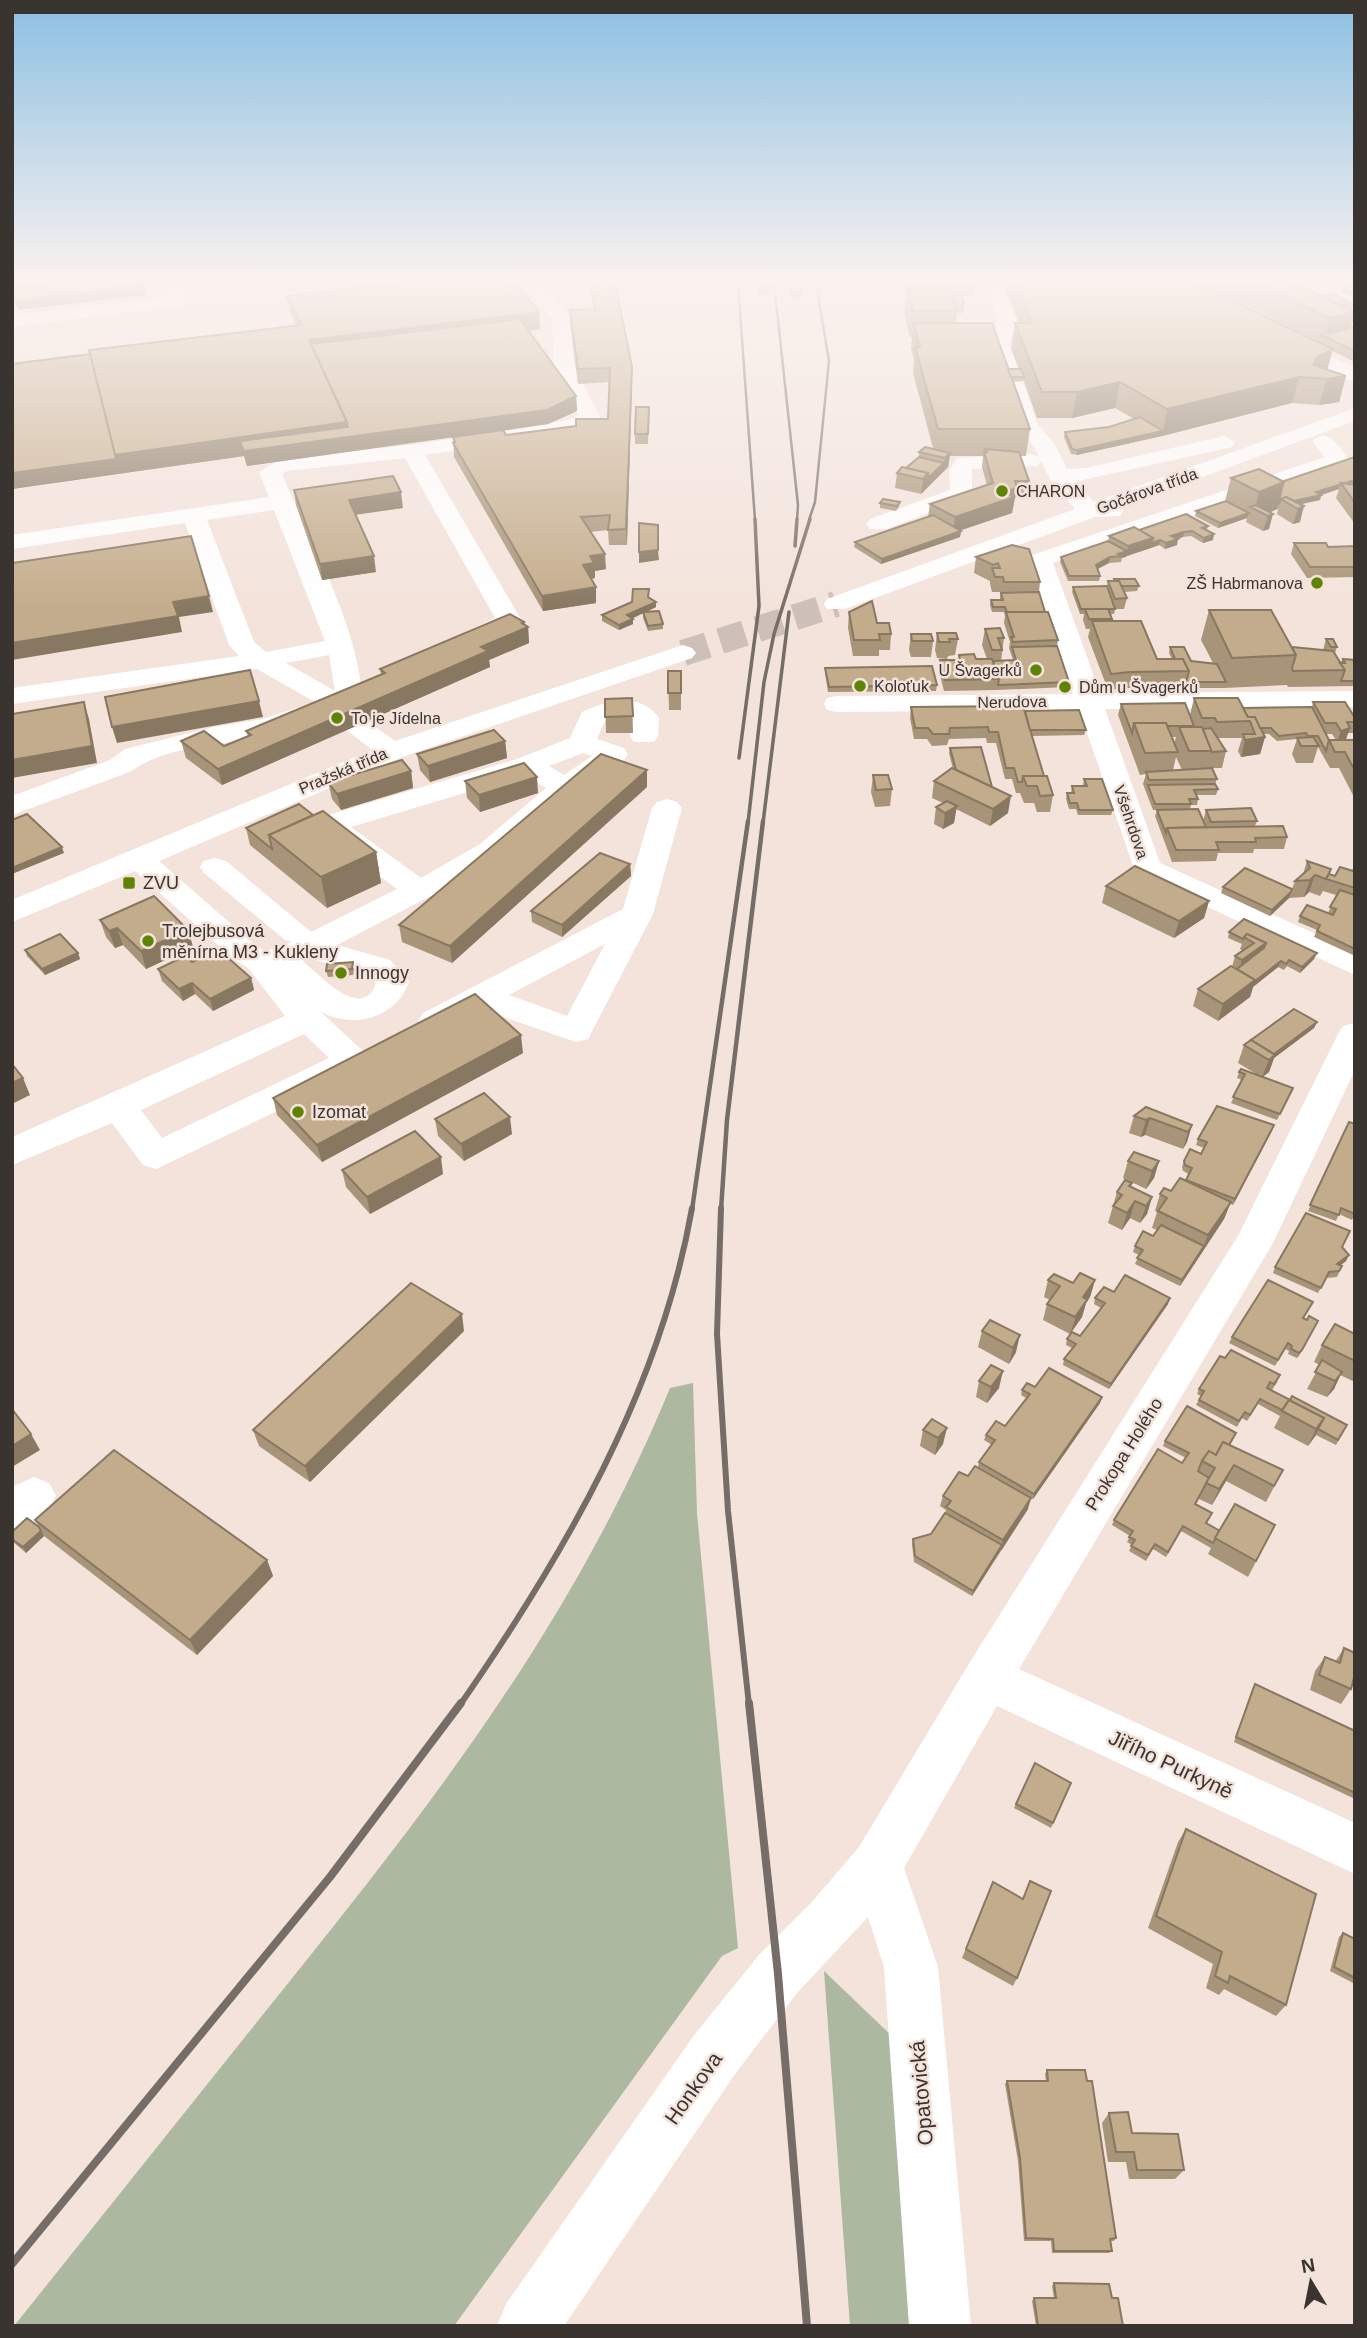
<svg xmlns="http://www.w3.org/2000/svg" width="1367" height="2338" font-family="Arial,sans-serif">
  <rect width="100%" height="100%" fill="#f3e3db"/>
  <!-- green -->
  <g fill="#adb8a1">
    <path d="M 693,1383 L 697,1513 L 738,1948 L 722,1956 L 454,2326 L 14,2326 C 103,2215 192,2103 281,1992 C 437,1798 574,1621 670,1388 Z"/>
    <path d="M 824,1971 L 894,2038 L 916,2326 L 850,2326 Z"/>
  </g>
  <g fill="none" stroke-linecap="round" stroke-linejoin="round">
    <!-- minor-tunnel -->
    <path stroke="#cec0b9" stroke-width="26" stroke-dasharray="26 13" stroke-linecap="butt" d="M 683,653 L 836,604"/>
    <!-- minor -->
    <g fill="#fff" fill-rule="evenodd">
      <path d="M 12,283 L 32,283 L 29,287 L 12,289 Z"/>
      <path d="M 162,283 L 180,283 L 186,301 L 183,305 L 12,327 L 12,315 L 166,297 Z"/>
      <path d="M 516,283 L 538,283 L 546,288 L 570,317 L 574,366 L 600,417 C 587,436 455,450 425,455 L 522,621 L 518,626 L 477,645 L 459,645 L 455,640 L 459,635 L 495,618 L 405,458 L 287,471 L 282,474 C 310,542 356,621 362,694 L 350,706 L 353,710 L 349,716 C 340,718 335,715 328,715 C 311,716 292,728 276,733 C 229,747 171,742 130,772 L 12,815 L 12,796 L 110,760 L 125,749 L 214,727 L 262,719 L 315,702 L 257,669 L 12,704 L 12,688 L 239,656 L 229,645 L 185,523 L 12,549 L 12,535 L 269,497 L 259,472 L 282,458 L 412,445 L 568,420 L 578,415 L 554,366 L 552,318 L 534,296 ZM 274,510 L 325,641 L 266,652 L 254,642 L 207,520 ZM 329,655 L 335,691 L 286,663 Z"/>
      <path d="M 985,283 L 1003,283 L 1016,319 L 1010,345 L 1037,423 L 1055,445 L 1067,469 L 1086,468 L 1224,436 L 1235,442 L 1232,447 L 1074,482 L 1094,502 L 1355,408 L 1355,421 L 1121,507 L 1123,511 L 1120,516 L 1095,517 L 845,609 L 827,609 L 824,604 L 827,599 L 1075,509 L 1051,481 L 1034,447 L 1017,424 L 990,345 L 998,319 Z"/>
      <path d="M 1307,283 L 1329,283 L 1355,296 L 1355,309 Z"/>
      <path d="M 1284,335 L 1355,368 L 1355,382 L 1277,345 L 1274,341 L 1277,337 Z"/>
      <path d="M 1323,435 C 1335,438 1342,450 1349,460 L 1346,465 L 1053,563 L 1100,693 L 1355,691 L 1355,707 L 1105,709 L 1160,863 L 1355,952 L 1355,975 L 1136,874 L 1079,710 L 837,712 L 827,710 L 824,704 L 827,698 L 837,696 L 1073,694 L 1028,560 L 1032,555 L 1325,457 L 1312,441 Z"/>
      <path d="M 1030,454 L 1038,456 L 1041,461 L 1038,466 L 972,469 L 972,493 L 969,498 L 886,529 L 870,529 L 866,524 L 870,519 L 950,490 L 949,471 L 957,458 Z"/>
      <path d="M 683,645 L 692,648 L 696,653 L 692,658 L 402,757 L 159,861 L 253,943 L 265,951 L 292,942 L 285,940 L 204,873 L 200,867 L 204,861 L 215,858 L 226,861 L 311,932 L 397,889 L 318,830 L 313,824 L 318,818 L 517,759 L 570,738 L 582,712 C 607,700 641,692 659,718 L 658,736 L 654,742 L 634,742 L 630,736 L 630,719 L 620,717 L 604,723 L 597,739 L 624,748 L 628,754 L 624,760 L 576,792 L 521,842 L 486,867 L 337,945 L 390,960 L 409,981 C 398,1018 352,1030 320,1011 L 365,1053 L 370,1061 L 365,1069 L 156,1169 L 143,1165 L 112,1123 L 12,1165 L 12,1137 L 285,1016 L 249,969 L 231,957 L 135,871 L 12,922 L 12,900 L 372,750 L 343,727 L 347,721 L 367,721 L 395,741 ZM 583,753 L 592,756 L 564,775 L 549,766 ZM 524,775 L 546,788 L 480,844 L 421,878 L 351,827 ZM 311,958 C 332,967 361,968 376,983 C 363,1023 318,974 303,961 ZM 304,1034 L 329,1058 L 162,1138 L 141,1110 Z"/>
      <path d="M 667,799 L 677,802 L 682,808 L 653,914 L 588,1039 L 576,1042 L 483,1010 C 463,1020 445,1035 423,1029 L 418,1021 L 423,1013 L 623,909 L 652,808 L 657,802 ZM 605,944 L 567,1016 L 509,995 Z"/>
      <path d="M 1355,1023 L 1355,1070 L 1273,1243 L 1019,1669 L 1355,1823 L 1355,1874 L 997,1706 L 904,1868 L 938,1967 L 971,2326 L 909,2326 L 884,1967 L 868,1917 L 797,1993 L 735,2074 L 564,2326 L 497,2326 L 506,2304 L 695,2034 L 759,1955 L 811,1903 L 859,1847 L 970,1662 L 1238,1236 L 1338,1034 L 1343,1026 Z"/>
      <path d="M 34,1477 L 49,1483 L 56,1496 C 47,1515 32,1525 12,1532 L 12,1487 Z"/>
    </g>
    <!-- rail-far4 -->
    <g stroke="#766d68" stroke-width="2.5">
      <path d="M 738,283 L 755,520"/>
      <path d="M 774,283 L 798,505 L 797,520"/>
      <path d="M 809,520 L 815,502 L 829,361 L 816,283"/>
    </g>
    <!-- rail-far3 -->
    <g stroke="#766d68" stroke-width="3.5">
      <path d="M 795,546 L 797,519"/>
      <path d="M 739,758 L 759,606 L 755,519"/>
      <path d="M 748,823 L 764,682 L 774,634 L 810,519"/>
      <path d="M 763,823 L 789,612"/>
    </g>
    <!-- rail-far2 -->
    <g stroke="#766d68" stroke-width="4.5">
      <path d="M 692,1210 L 748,821"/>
      <path d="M 721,1210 L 727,1120 L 763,821"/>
    </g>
    <!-- rail-far1 -->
    <g stroke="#766d68" stroke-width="6">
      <path d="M 721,1208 L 717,1334 L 728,1511 L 749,1705"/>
      <path d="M 460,1705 C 564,1555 660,1391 692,1208"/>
    </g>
    <!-- rail -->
    <g stroke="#766d68" stroke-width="8">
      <path d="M 749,1703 L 778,1974 L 807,2326"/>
      <path d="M 12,2264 L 330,1877 L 461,1703"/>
    </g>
  </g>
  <!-- wall -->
  <g fill="#a89478" fill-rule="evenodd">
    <path d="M 589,283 L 619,283 L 620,290 L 617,291 L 632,382 L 627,545 L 609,545 L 608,530 L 591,532 L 606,569 L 595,571 L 595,578 L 591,579 L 596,603 L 543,611 L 454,457 L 453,437 L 247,466 L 244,456 L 12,489 L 12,364 L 90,354 L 296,326 L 290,313 L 287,296 L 540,329 L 528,331 L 576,396 L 577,411 L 548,424 L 503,431 L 506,435 L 576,426 L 608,419 L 609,382 L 578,384 L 570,323 L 570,310 L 594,309 Z"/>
    <path d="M 758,283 L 769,283 L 770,295 L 759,295 Z"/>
    <path d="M 789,283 L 801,283 L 802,297 L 791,297 Z"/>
    <path d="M 905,283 L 972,283 L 973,287 L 972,296 L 962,296 L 964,304 L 963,313 L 957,313 L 956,323 L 1008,369 L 1019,369 L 1011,349 L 1015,323 L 1019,323 L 1003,283 L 1294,283 L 1322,296 L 1353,304 L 1352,309 L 1349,309 L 1351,328 L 1355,327 L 1355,362 L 1332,351 L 1327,369 L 1346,376 L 1339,402 L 1319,405 L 1292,403 L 1162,436 L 1077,455 L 1071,454 L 1064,437 L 1065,432 L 1109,427 L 1134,419 L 1115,408 L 1072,418 L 1037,418 L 1024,381 L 1013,382 L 1030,429 L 1026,456 L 1020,456 L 1029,481 L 1026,496 L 1015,496 L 1012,513 L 960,530 L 961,531 L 960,537 L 881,564 L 854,547 L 855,542 L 928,517 L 930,504 L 987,485 L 982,467 L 983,456 L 950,456 L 948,467 L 921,494 L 895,488 L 897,473 L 906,468 L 919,457 L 919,452 L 933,448 L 913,373 L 914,360 L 911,348 L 912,337 L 910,337 L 904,313 L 907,288 ZM 1202,284 L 1319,341 L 1319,342 L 1198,285 Z"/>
    <path d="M 1355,286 L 1355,299 L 1342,292 L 1343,288 Z"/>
    <path d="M 649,407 L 648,444 L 635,444 L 635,434 Z"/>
    <path d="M 1231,478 L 1355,485 L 1355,524 L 1336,498 L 1339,489 L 1321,495 L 1320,500 L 1300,504 L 1300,522 L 1293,524 L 1277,514 L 1278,509 L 1270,512 L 1269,529 L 1263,531 L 1246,522 L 1247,518 L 1218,528 L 1195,516 L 1196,511 L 1225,501 Z"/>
    <path d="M 294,490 L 403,508 L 355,515 L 376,572 L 322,580 L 296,505 Z"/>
    <path d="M 900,502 L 899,507 L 896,511 L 880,508 L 880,503 Z"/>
    <path d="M 1208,526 L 1207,530 L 1213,540 L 1203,543 L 1191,536 L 1183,537 L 1177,539 L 1177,545 L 1165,549 L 1159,545 L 1122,558 L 1121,562 L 1109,563 L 1098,569 L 1100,576 L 1099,581 L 1068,581 L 1060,562 L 1061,557 L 1108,541 L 1109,536 L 1139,530 Z"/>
    <path d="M 1294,543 L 1328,547 L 1355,546 L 1355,577 L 1307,578 L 1291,554 Z"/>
    <path d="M 1012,545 L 1040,582 L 1039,592 L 1045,612 L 1058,640 L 1057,646 L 1069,682 L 1068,687 L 997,690 L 944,691 L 939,671 L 940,660 L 958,660 L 959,655 L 976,659 L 987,659 L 982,645 L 985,629 L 1004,638 L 1001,661 L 1013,660 L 1009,648 L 1010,642 L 1004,623 L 1005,616 L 1004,612 L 992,612 L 990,605 L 991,600 L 1000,600 L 1000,592 L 992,592 L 990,584 L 990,581 L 974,573 L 976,557 Z"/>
    <path d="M 1114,579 L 1139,586 L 1137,591 L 1124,592 L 1127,598 L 1124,609 L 1115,609 L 1114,614 L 1111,614 L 1112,619 L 1112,621 L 1157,659 L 1172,659 L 1169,653 L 1170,647 L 1191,661 L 1213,663 L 1201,640 L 1209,610 L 1292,647 L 1323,650 L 1326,639 L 1337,647 L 1335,653 L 1340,663 L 1343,659 L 1355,660 L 1355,686 L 1288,687 L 1287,685 L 1224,688 L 1126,688 L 1108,690 L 1088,637 L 1090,629 L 1086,629 L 1083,620 L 1084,614 L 1080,614 L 1072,592 L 1073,587 L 1107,586 L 1108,581 L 1114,581 Z"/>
    <path d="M 649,598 L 656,607 L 646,612 L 663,624 L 663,629 L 648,631 L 643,618 L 643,613 L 632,618 L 633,624 L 619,630 L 602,621 L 602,615 Z"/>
    <path d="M 849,612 L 877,623 L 891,634 L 890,650 L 879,650 L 879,656 L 853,656 L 848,628 Z"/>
    <path d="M 524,622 L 525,625 L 528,627 L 529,643 L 489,660 L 490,667 L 222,785 L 186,758 L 181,741 L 224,746 L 248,736 L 246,731 L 381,674 L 380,669 Z"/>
    <path d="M 937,633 L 958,639 L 955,655 L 948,656 L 947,659 L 937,658 L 935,650 Z"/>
    <path d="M 911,634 L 933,641 L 931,657 L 911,657 L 909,650 Z"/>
    <path d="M 825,668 L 937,685 L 936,691 L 828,692 L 825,673 Z"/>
    <path d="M 668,671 L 681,671 L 681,710 L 669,710 Z"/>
    <path d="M 632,698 L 633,733 L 606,733 L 605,699 Z"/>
    <path d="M 1194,698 L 1243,708 L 1312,707 L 1313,702 L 1355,718 L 1355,727 L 1353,733 L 1348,733 L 1346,739 L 1343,740 L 1355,740 L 1355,799 L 1339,768 L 1330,768 L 1318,747 L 1313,763 L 1296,763 L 1292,754 L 1297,739 L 1277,741 L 1269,734 L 1263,734 L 1265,737 L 1260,754 L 1241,757 L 1238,751 L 1242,738 L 1218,738 L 1226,751 L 1222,768 L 1212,768 L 1217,779 L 1215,784 L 1218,789 L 1216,795 L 1197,795 L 1198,799 L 1197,805 L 1191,805 L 1190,809 L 1153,810 L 1143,784 L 1146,774 L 1140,775 L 1118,715 L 1121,704 L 1190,715 ZM 1326,734 L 1332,734 L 1336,740 L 1329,740 ZM 1171,737 L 1176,737 L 1174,744 ZM 1176,757 L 1182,770 L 1173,770 Z"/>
    <path d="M 911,707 L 1025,711 L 1086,730 L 1084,735 L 1032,736 L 1044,776 L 1053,795 L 1050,812 L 1037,812 L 1034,803 L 1024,803 L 1020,793 L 1016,793 L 1012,779 L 1005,779 L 996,743 L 987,743 L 986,738 L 949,739 L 947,745 L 932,746 L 927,739 L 914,739 L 910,718 Z"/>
    <path d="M 505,741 L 507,758 L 430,782 L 420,770 L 417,754 Z"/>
    <path d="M 950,748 L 991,787 L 1008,813 L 990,826 L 956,809 L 954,823 L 943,829 L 934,824 L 936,807 L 943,803 L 932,798 L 934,781 L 953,769 L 949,753 Z"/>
    <path d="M 411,771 L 413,788 L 341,810 L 332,799 L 328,782 Z"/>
    <path d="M 873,775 L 892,789 L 890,806 L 875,807 L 871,792 Z"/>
    <path d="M 1084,779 L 1113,810 L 1111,815 L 1078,815 L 1076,809 L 1069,809 L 1066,799 L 1067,793 L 1071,793 L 1072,786 L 1083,786 Z"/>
    <path d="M 465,781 L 538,793 L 480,812 L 467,798 Z"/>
    <path d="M 647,787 L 452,963 L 402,942 L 399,925 Z"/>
    <path d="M 1157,810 L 1203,821 L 1206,810 L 1257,821 L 1255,826 L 1287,837 L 1284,849 L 1254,849 L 1253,853 L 1218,853 L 1216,861 L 1172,862 L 1155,816 Z"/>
    <path d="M 313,815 L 376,852 L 381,883 L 327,908 L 250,845 L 246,828 Z"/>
    <path d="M 1307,861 L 1331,869 L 1329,874 L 1335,876 L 1353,871 L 1355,868 L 1355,954 L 1353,955 L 1314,937 L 1317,930 L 1298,922 L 1300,916 L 1328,913 L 1336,895 L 1323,891 L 1320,896 L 1309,892 L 1304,897 L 1289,898 L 1270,916 L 1221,893 L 1223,887 L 1292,889 L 1295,881 L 1303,874 Z"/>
    <path d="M 630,864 L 631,876 L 562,937 L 532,922 L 531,911 Z"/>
    <path d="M 1106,886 L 1209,901 L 1204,918 L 1174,938 L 1102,903 Z"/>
    <path d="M 100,920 L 188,930 L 193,947 L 146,969 L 123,945 L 115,948 L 106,937 Z"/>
    <path d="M 1229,932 L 1314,959 L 1300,973 L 1287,966 L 1284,970 L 1278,967 L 1253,987 L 1250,997 L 1218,1021 L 1193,1006 L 1198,989 L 1232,967 L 1235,956 L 1243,951 L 1240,949 L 1242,944 L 1228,938 Z"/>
    <path d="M 25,950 L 78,953 L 80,959 L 45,975 L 27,956 Z"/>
    <path d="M 192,962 L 251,978 L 254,990 L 213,1011 L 195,994 L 183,1001 L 162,981 L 158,969 Z"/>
    <path d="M 354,968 L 353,975 L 328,977 L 326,971 Z"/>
    <path d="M 1317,1022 L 1314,1028 L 1274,1058 L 1269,1072 L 1263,1077 L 1293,1088 L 1277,1120 L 1231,1103 L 1242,1080 L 1237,1078 L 1239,1072 L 1258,1075 L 1238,1063 L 1244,1045 Z"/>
    <path d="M 523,1053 L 322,1162 L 277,1115 L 273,1098 Z"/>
    <path d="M 1134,1116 L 1192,1125 L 1187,1142 L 1183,1149 L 1145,1135 L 1141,1137 L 1129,1133 Z"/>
    <path d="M 435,1119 L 512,1134 L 464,1161 L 438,1136 Z"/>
    <path d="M 1349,1122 L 1355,1214 L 1352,1220 L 1339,1214 L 1336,1221 L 1308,1211 Z"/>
    <path d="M 1274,1125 L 1233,1205 L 1230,1204 L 1224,1219 L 1180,1286 L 1135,1264 L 1139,1255 L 1133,1252 L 1135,1246 L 1153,1236 L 1157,1230 L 1152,1228 L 1157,1212 L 1155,1211 L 1160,1194 L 1171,1191 L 1186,1181 L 1189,1174 L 1183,1171 L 1182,1167 L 1184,1161 L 1201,1154 L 1204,1148 L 1196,1145 L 1198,1139 Z"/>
    <path d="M 1128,1161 L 1159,1161 L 1154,1178 L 1146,1189 L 1123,1178 Z"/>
    <path d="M 342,1170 L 443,1174 L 370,1214 L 346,1187 Z"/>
    <path d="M 1132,1183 L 1131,1187 L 1152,1197 L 1147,1214 L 1140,1223 L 1130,1218 L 1122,1230 L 1108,1223 L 1117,1192 Z"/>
    <path d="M 1342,1247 L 1349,1255 L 1346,1261 L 1340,1265 L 1342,1266 L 1337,1277 L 1326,1278 L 1318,1293 L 1273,1273 L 1275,1267 Z"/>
    <path d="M 1048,1280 L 1073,1283 L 1095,1280 L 1090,1297 L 1086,1303 L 1082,1317 L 1070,1334 L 1043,1320 L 1047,1304 L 1050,1300 L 1044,1297 Z"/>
    <path d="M 1114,1292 L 1168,1304 L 1109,1389 L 1063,1365 L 1064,1359 L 1072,1348 L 1066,1345 L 1067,1339 L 1080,1336 L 1101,1308 L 1094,1304 L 1095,1298 Z"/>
    <path d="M 1313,1302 L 1304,1318 L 1315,1326 L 1299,1356 L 1297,1358 L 1288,1354 L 1289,1351 L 1285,1349 L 1275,1366 L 1229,1343 L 1232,1337 Z"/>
    <path d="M 990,1320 L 1016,1352 L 1009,1364 L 978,1347 L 982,1331 Z"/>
    <path d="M 464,1331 L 310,1482 L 259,1446 L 253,1430 Z"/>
    <path d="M 1355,1334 L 1355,1382 L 1340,1375 L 1334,1389 L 1327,1397 L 1307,1389 L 1320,1365 L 1314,1362 L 1322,1345 Z"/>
    <path d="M 979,1381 L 999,1388 L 987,1403 L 976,1397 Z"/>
    <path d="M 1278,1381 L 1272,1390 L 1268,1388 L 1290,1400 L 1347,1425 L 1336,1445 L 1316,1435 L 1308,1446 L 1274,1428 L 1280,1416 L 1258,1404 L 1247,1421 L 1242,1418 L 1237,1427 L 1196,1405 L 1201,1396 L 1197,1394 L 1199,1389 Z"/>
    <path d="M 1035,1387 L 1102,1397 L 1100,1403 L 1033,1499 L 978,1467 L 979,1462 L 992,1445 L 984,1440 L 986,1435 L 1005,1426 L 1026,1398 L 1021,1395 L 1022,1390 Z"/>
    <path d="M 932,1419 L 943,1444 L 935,1455 L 920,1446 L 923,1430 Z"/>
    <path d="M 1234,1438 L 1230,1445 L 1283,1470 L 1266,1502 L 1226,1481 L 1212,1505 L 1199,1499 L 1196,1504 L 1206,1523 L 1220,1531 L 1275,1525 L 1248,1577 L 1208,1554 L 1211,1548 L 1181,1531 L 1166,1557 L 1153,1549 L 1146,1561 L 1129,1551 L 1132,1545 L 1127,1542 L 1130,1536 L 1112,1525 L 1114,1520 L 1182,1463 L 1186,1458 L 1163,1446 L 1165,1441 Z"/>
    <path d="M 943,1496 L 1028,1509 L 972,1596 L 914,1562 L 912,1544 L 913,1539 L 931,1534 L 945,1513 L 946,1510 L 940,1506 Z"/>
    <path d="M 35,1520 L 267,1560 L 273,1576 L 197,1655 L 44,1536 L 26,1553 L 12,1541 L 12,1532 L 39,1527 Z"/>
    <path d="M 1344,1648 L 1351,1689 L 1341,1704 L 1310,1690 L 1315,1671 L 1325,1657 L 1335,1662 Z"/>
    <path d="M 1255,1684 L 1355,1731 L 1355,1799 L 1234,1742 L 1252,1689 Z"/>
    <path d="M 1035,1763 L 1071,1783 L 1051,1828 L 1014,1808 Z"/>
    <path d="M 1186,1829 L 1286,2005 L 1276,2016 L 1224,1989 L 1219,1995 L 1206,1988 L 1213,1964 L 1148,1928 L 1178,1842 Z"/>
    <path d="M 993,1882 L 1017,1978 L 1013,1986 L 962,1958 Z"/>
    <path d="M 1343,1933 L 1355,1939 L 1355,1984 L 1330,1971 L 1339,1937 Z"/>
    <path d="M 1047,2070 L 1116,2238 L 1114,2241 L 1111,2241 L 1112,2251 L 1109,2253 L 1052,2253 L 1051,2241 L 1024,2241 L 1018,2161 L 1005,2084 L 1007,2081 L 1046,2081 L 1045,2074 Z"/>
    <path d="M 1109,2113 L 1132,2133 L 1184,2170 L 1175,2179 L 1129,2179 L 1126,2162 L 1108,2162 L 1102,2123 Z"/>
    <path d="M 1054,2283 L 1112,2298 L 1123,2326 L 1036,2326 L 1032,2301 L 1034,2298 L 1054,2298 L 1052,2286 Z"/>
  </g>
  <!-- shaded-wall -->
  <g fill="#887861">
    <path d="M 144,286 L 146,295 L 18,310 L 15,301 Z"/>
    <path d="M 539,312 L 540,329 L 316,358 L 309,340 Z"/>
    <path d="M 1355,312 L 1348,337 L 1325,337 L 1330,318 Z"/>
    <path d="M 1333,349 L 1326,375 L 1313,365 L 1317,357 Z"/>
    <path d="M 90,354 L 347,422 L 576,396 L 577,411 L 548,424 L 247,466 L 240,441 L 244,456 L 12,489 L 12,473 Z"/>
    <path d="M 632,367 L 632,382 L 627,545 L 626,529 Z"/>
    <path d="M 1346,376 L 1339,402 L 1319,405 L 1327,379 Z"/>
    <path d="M 1299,377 L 1292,403 L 1162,436 L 1077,455 L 1077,450 L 1163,431 L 1167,409 Z"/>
    <path d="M 1120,382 L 1115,408 L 1072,418 L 1077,392 Z"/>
    <path d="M 950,453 L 948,467 L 921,494 L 923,479 L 928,473 L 944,463 L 945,458 Z"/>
    <path d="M 1355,477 L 1355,485 L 1341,484 Z"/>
    <path d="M 1284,482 L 1277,509 L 1265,515 L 1255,509 L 1259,492 Z"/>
    <path d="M 1341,484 L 1339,489 L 1321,495 L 1320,500 L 1293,506 L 1287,502 Z"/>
    <path d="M 1017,488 L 1012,513 L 953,533 L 955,517 L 1005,492 Z"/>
    <path d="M 401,492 L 403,508 L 351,515 L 349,500 Z"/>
    <path d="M 1304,506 L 1300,522 L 1293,524 L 1298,509 Z"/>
    <path d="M 1249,513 L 1247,518 L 1218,528 L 1220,523 Z"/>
    <path d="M 1273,514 L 1269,529 L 1263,531 L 1268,516 Z"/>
    <path d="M 961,531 L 960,537 L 881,564 L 882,559 Z"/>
    <path d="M 1184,532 L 1183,537 L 1170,541 L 1171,536 Z"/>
    <path d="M 1214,534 L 1213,540 L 1203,543 L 1204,538 Z"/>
    <path d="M 1153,538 L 1151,548 L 1126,556 L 1128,546 Z"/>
    <path d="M 1178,539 L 1177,545 L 1165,549 L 1166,543 Z"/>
    <path d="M 1160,540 L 1159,545 L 1151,548 L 1152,543 Z"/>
    <path d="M 658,550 L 659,560 L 639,563 L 639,552 Z"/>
    <path d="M 1127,551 L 1126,557 L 1122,558 L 1122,556 L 1118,554 Z"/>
    <path d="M 605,554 L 606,569 L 595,571 L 595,578 L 583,580 L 583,565 L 590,556 Z"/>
    <path d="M 374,556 L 376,572 L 322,580 L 320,564 Z"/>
    <path d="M 1110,557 L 1109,563 L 1095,570 L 1096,565 Z"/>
    <path d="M 596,587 L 596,603 L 543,611 L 542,596 Z"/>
    <path d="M 209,596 L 213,612 L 179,617 L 182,632 L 12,660 L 12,643 L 173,602 Z"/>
    <path d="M 656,602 L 656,607 L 627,621 L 627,615 Z"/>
    <path d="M 633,619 L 633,624 L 619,630 L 619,625 Z"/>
    <path d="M 524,622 L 525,628 L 528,627 L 529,643 L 489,660 L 490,667 L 222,785 L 218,769 L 481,647 Z"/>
    <path d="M 259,701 L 263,717 L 117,743 L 112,727 Z"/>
    <path d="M 84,702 L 89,719 L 97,763 L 12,778 L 12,760 Z"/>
    <path d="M 1350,728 L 1346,739 L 1337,743 L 1341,731 Z"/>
    <path d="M 1265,737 L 1260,754 L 1241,757 L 1245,740 Z"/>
    <path d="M 505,741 L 507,758 L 430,782 L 428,766 Z"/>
    <path d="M 647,770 L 647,787 L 452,963 L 450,946 Z"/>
    <path d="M 411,771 L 413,788 L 341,810 L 337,794 Z"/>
    <path d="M 537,777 L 538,793 L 480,812 L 479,795 Z"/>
    <path d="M 1011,796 L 1008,813 L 990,826 L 993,809 Z"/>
    <path d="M 957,806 L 954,823 L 943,829 L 945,813 Z"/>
    <path d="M 62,847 L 64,853 L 12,874 L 12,868 Z"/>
    <path d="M 376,852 L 381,883 L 327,908 L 321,877 Z"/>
    <path d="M 630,864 L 631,876 L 562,937 L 562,925 Z"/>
    <path d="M 1315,875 L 1309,892 L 1304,897 L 1310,880 Z"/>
    <path d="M 1291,892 L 1289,898 L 1270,916 L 1272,910 Z"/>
    <path d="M 1209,901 L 1204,918 L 1174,938 L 1179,921 Z"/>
    <path d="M 117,928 L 123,945 L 115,948 L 109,931 Z"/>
    <path d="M 188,930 L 193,947 L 146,969 L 141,951 Z"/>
    <path d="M 1266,943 L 1262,954 L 1239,972 L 1242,960 Z"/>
    <path d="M 78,953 L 80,959 L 45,975 L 42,969 Z"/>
    <path d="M 1317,953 L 1314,959 L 1300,973 L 1302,967 Z"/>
    <path d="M 1281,961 L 1278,967 L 1253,987 L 1250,997 L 1218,1021 L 1223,1004 Z"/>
    <path d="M 251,978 L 254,990 L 213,1011 L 210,999 Z"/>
    <path d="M 192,983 L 195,994 L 183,1001 L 179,989 Z"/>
    <path d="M 1317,1022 L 1314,1028 L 1274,1058 L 1269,1072 L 1262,1077 L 1269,1060 L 1267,1059 Z"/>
    <path d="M 521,1035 L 523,1053 L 322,1162 L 317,1145 Z"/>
    <path d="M 23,1078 L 30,1095 L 12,1104 L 12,1083 Z"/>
    <path d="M 510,1117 L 512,1134 L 464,1161 L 461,1144 Z"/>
    <path d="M 1150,1118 L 1145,1135 L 1141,1137 L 1146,1120 Z"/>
    <path d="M 1192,1125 L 1187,1142 L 1183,1149 L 1188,1132 Z"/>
    <path d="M 1274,1125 L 1272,1131 L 1233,1205 L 1235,1199 Z"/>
    <path d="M 441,1157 L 443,1174 L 370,1214 L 367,1197 Z"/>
    <path d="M 1159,1161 L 1154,1178 L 1146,1189 L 1152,1171 Z"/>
    <path d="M 1152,1197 L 1147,1214 L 1140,1223 L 1146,1206 Z"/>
    <path d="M 1135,1201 L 1130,1218 L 1122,1230 L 1127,1213 Z"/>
    <path d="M 1231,1202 L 1224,1219 L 1180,1286 L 1182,1280 L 1204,1246 L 1208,1235 Z"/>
    <path d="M 1349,1255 L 1346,1261 L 1335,1270 L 1337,1264 Z"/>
    <path d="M 1095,1280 L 1090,1297 L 1086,1303 L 1082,1317 L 1070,1334 L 1083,1297 Z"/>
    <path d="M 1170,1298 L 1168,1304 L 1109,1389 L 1111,1384 Z"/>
    <path d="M 462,1314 L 464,1331 L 310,1482 L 305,1466 Z"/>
    <path d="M 1020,1335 L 1016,1352 L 1009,1364 L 1013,1348 Z"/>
    <path d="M 1003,1371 L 999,1388 L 987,1403 L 991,1387 Z"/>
    <path d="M 1342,1372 L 1334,1389 L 1327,1397 L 1335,1381 Z"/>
    <path d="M 1102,1397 L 1100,1403 L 1033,1499 L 1034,1494 Z"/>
    <path d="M 1324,1418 L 1316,1435 L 1308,1446 L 1316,1429 Z"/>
    <path d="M 947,1428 L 943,1444 L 935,1455 L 938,1438 Z"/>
    <path d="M 31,1434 L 40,1450 L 12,1467 L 12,1446 Z"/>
    <path d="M 1234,1465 L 1226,1481 L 1212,1505 L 1219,1489 Z"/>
    <path d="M 1031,1498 L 1028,1509 L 1001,1551 L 1003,1540 Z"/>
    <path d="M 41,1531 L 44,1536 L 26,1553 L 23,1547 Z"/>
    <path d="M 1002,1545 L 1000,1551 L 972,1596 L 973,1591 Z"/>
    <path d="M 267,1560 L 273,1576 L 197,1655 L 190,1640 Z"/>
  </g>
  <!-- building -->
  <g fill="#c3ac8b" stroke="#887861" stroke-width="2">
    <path d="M 43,283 L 143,283 L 144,286 L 15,301 L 12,286 Z"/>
    <path d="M 397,283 L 516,283 L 539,312 L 309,340 L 347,422 L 115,455 L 89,350 L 302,325 L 287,296 Z"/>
    <path d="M 591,283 L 615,283 L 632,367 L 626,529 L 608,530 L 610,515 L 581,517 L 605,554 L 590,556 L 594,563 L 583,565 L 596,587 L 542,596 L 453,443 L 455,442 L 453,437 L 503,430 L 506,435 L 576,426 L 576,419 L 608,419 L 610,368 L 578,369 L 570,310 L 595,309 Z"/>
    <path d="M 758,283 L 769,283 L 770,291 L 759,290 Z"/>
    <path d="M 790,283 L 801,283 L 802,292 L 791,292 Z"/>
    <path d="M 909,283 L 972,283 L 973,287 L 959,287 L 964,304 L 955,304 L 950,289 L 910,288 Z"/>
    <path d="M 1016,283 L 1195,283 L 1333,349 L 1317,357 L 1313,365 L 1346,376 L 1327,379 L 1299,377 L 1167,409 L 1120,382 L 1077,392 L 1042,392 L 1015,323 L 1032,323 Z"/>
    <path d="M 1256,283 L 1293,283 L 1355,312 L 1330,318 Z"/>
    <path d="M 1355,286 L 1355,294 L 1343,288 Z"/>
    <path d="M 907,288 L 950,289 L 957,311 L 913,311 Z"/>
    <path d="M 1335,294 L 1353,304 L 1341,305 L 1322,296 Z"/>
    <path d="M 520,319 L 576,396 L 547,410 L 244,451 L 240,441 L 348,427 L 347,422 L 311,344 Z"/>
    <path d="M 913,323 L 992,323 L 1030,429 L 938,429 L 915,347 L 920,347 Z"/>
    <path d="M 1355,327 L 1355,351 L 1321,335 Z"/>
    <path d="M 90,354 L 116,459 L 12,473 L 12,364 Z"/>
    <path d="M 1008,369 L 1021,369 L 1024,377 L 1011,377 Z"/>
    <path d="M 636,407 L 649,407 L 648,434 L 635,434 Z"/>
    <path d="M 1140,417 L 1163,431 L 1077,450 L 1072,449 L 1065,432 L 1109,427 Z"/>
    <path d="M 925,447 L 950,453 L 945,458 L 919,452 Z"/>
    <path d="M 985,449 L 1019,452 L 1029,481 L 1015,481 L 1017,488 L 1005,492 L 1014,497 L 955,517 L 930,504 L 993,483 L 984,452 L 987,452 Z"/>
    <path d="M 919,457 L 944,463 L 928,478 L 928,473 L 906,468 Z"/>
    <path d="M 1355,457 L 1355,477 L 1354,478 L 1355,480 L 1316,492 L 1321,495 L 1294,501 L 1286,497 L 1281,499 L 1279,504 L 1278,504 L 1284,481 Z"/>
    <path d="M 902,467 L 928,473 L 923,479 L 897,473 Z"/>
    <path d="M 1259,469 L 1284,482 L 1259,492 L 1231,478 Z"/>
    <path d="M 393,476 L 401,492 L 349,500 L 374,556 L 320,564 L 294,490 Z"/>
    <path d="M 1341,483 L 1355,485 L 1355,503 Z"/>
    <path d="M 1286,497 L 1304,506 L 1298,509 L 1281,499 Z"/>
    <path d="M 883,499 L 900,502 L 897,506 L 880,503 Z"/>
    <path d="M 1226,501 L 1249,513 L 1220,523 L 1196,511 Z"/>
    <path d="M 1256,505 L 1273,514 L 1268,516 L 1250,507 Z"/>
    <path d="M 1186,514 L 1208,526 L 1202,528 L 1214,534 L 1204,538 L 1192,531 L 1184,532 L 1171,536 L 1178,539 L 1166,543 L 1160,540 L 1152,543 L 1153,538 L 1139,530 Z"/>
    <path d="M 933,515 L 961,531 L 882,559 L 855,542 Z"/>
    <path d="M 639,523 L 658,525 L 658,550 L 639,552 Z"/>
    <path d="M 1134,527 L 1153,538 L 1128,546 L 1109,536 Z"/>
    <path d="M 191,536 L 209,596 L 173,602 L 178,616 L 12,643 L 12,563 Z"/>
    <path d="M 1108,541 L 1127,551 L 1118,554 L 1122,556 L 1110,557 L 1096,565 L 1100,576 L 1069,576 L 1061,557 Z"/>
    <path d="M 1294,543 L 1326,543 L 1328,547 L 1355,546 L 1355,567 L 1310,567 Z"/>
    <path d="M 1012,545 L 1029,549 L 1040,582 L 1004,582 L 1003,577 L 995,577 L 992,568 L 1000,568 L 998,563 L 993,565 L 976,557 Z"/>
    <path d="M 1114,579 L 1135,579 L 1139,586 L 1121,586 L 1119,581 L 1115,581 Z"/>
    <path d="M 1108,581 L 1119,581 L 1127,598 L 1115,599 Z"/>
    <path d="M 1107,586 L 1115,609 L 1081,609 L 1073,587 Z"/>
    <path d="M 633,589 L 649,589 L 648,597 L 656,602 L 627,615 L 633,619 L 619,625 L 602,615 L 632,602 Z"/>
    <path d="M 1039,592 L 1045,612 L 1007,612 L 1005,607 L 993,607 L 991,600 L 1003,600 L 1001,593 Z"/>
    <path d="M 872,601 L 877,623 L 889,623 L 891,634 L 879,634 L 880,640 L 854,640 L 849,612 Z"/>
    <path d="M 1085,609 L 1108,609 L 1112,619 L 1089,619 Z"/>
    <path d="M 1209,610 L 1271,610 L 1296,655 L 1232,658 Z"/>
    <path d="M 659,611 L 663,624 L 648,626 L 643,612 Z"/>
    <path d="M 1006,612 L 1048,612 L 1058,640 L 1013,642 L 1011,637 L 1014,637 Z"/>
    <path d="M 510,614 L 524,622 L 522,623 L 528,627 L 481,647 L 488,651 L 218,769 L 181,741 L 204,731 L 224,746 L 251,735 L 246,731 L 385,673 L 380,669 Z"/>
    <path d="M 1092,621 L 1141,621 L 1157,659 L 1183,659 L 1189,671 L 1130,672 L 1111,674 Z"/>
    <path d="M 1000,628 L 1004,638 L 998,638 L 1002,650 L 992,650 L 985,629 Z"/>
    <path d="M 937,633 L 956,633 L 958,639 L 949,639 L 950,642 L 939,642 Z"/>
    <path d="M 911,634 L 931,634 L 933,641 L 912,641 Z"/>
    <path d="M 1326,639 L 1333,639 L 1337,647 L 1331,647 Z"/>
    <path d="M 1057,646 L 1069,682 L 998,685 L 999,679 L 993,661 L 1016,660 L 1012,647 Z"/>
    <path d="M 1170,647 L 1184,647 L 1191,661 L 1217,664 L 1226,682 L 1186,682 L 1189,671 L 1183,659 L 1175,659 Z"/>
    <path d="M 1292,647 L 1333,651 L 1345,670 L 1293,671 L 1292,668 L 1296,655 Z"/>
    <path d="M 974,654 L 976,659 L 992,659 L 999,679 L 945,680 L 940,660 L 960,660 L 959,655 Z"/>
    <path d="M 1343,659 L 1355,660 L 1355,681 L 1341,681 L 1345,670 L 1340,663 L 1345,663 Z"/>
    <path d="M 932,666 L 937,685 L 829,687 L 825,668 Z"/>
    <path d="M 250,670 L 259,701 L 112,727 L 105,697 Z"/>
    <rect x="668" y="671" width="13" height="22"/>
    <path d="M 632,698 L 633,716 L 605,717 L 605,699 Z"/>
    <path d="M 1194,698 L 1238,698 L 1248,717 L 1255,717 L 1265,737 L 1245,740 L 1243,734 L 1255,734 L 1250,721 L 1217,722 L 1215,718 L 1202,718 Z"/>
    <path d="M 84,702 L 92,746 L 12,760 L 12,714 Z"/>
    <path d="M 1313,702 L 1345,702 L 1355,718 L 1355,722 L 1347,722 L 1350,728 L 1341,731 L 1336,723 L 1325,723 Z"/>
    <path d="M 1185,703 L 1194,726 L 1167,726 L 1166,723 L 1134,723 L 1132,733 L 1121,704 Z"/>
    <path d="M 1023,706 L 1044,776 L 1023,776 L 1022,782 L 1018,782 L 1014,768 L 1006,768 L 998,732 L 989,732 L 988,727 L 950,728 L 949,734 L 933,734 L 928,728 L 915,728 L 911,707 Z"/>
    <path d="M 1312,707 L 1329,740 L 1326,751 L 1318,736 L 1308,736 L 1306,733 L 1279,736 L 1271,728 L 1260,728 L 1255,717 L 1248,717 L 1243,708 Z"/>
    <path d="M 1079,710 L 1086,730 L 1030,730 L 1025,711 Z"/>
    <path d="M 1134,723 L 1166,723 L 1178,752 L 1145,753 Z"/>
    <path d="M 1179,727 L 1202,727 L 1212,751 L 1189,751 Z"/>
    <path d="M 1211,728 L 1226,751 L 1212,752 L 1203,729 Z"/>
    <path d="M 494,730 L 505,741 L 428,766 L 417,754 Z"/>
    <path d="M 1313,737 L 1319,746 L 1301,746 L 1297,738 Z"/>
    <path d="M 1329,740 L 1355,740 L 1355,771 L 1345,752 L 1335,752 Z"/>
    <path d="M 981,747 L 992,787 L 956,770 L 950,748 Z"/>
    <path d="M 601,754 L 647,770 L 450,946 L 399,925 Z"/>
    <path d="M 402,760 L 411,771 L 337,794 L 328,782 Z"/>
    <path d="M 524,763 L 537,777 L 479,795 L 465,781 Z"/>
    <path d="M 952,768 L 1011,796 L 993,809 L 934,781 Z"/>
    <path d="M 1212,768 L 1217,779 L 1149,780 L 1146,772 Z"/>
    <path d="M 873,775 L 888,775 L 892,789 L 876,790 Z"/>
    <path d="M 1023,776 L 1047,776 L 1053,795 L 1040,796 L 1037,786 L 1027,786 Z"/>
    <path d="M 1084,779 L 1102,779 L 1113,810 L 1079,810 L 1077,803 L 1070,803 L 1067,793 L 1074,793 L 1072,786 L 1087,786 Z"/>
    <path d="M 1215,784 L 1218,789 L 1194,790 L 1198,799 L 1189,799 L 1191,804 L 1155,804 L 1148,785 Z"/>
    <path d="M 947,801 L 957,806 L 945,813 L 936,807 Z"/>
    <path d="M 299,804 L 313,815 L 269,835 L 272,849 L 246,828 Z"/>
    <path d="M 1251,808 L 1257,821 L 1211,822 L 1206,810 Z"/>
    <path d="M 1198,809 L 1206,827 L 1167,828 L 1166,833 L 1157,810 Z"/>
    <path d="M 323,811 L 376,852 L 321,877 L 269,835 Z"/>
    <path d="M 27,814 L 62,847 L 12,868 L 12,820 Z"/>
    <path d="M 1283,826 L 1287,837 L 1255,838 L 1256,842 L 1216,842 L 1219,850 L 1176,850 L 1167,828 Z"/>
    <path d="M 600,853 L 630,864 L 562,925 L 531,911 Z"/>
    <path d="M 1307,861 L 1331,869 L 1326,879 L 1315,875 L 1310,880 L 1295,881 L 1310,868 Z"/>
    <path d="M 1135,866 L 1209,901 L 1179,921 L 1106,886 Z"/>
    <path d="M 1340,867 L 1353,871 L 1355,868 L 1355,888 L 1326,879 L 1329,874 L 1335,876 Z"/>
    <path d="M 1245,868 L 1292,889 L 1291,892 L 1272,910 L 1223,887 Z"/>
    <path d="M 1340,890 L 1355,895 L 1355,949 L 1317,931 L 1320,925 L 1300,916 L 1307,905 L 1333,915 L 1336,909 L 1330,907 Z"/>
    <path d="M 154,896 L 188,930 L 141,951 L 117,928 L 109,931 L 100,920 Z"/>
    <path d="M 1244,919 L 1317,953 L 1302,967 L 1289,960 L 1286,964 L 1281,961 L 1255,981 L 1255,980 L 1237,969 L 1264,948 L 1266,943 L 1247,934 L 1243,939 L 1229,932 Z"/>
    <path d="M 60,934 L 78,953 L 42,969 L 25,950 Z"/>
    <path d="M 1247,934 L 1266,943 L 1242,960 L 1235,956 L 1254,943 L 1244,937 Z"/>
    <path d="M 218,949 L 251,978 L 210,999 L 192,983 L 179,989 L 158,969 L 185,956 L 192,962 Z"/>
    <path d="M 353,962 L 352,969 L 326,971 L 327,964 Z"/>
    <path d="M 1231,966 L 1255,980 L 1223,1004 L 1198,989 Z"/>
    <path d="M 475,994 L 521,1035 L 317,1145 L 273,1098 Z"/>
    <path d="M 1294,1009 L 1317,1022 L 1274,1054 L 1251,1040 Z"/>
    <path d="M 1251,1040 L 1275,1055 L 1269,1060 L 1244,1045 Z"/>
    <path d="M 12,1064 L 23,1078 L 12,1083 Z"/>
    <path d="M 1241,1069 L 1293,1088 L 1280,1114 L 1233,1097 L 1245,1074 L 1239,1072 Z"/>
    <path d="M 484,1093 L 510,1117 L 461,1144 L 435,1119 Z"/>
    <path d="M 1217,1106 L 1274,1125 L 1235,1199 L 1186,1180 L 1192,1168 L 1185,1165 L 1184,1161 L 1190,1149 L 1201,1154 L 1207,1142 L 1198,1139 Z"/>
    <path d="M 1146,1107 L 1192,1125 L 1188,1132 L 1150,1118 L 1146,1120 L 1134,1116 Z"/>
    <path d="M 1349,1122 L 1355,1124 L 1355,1214 L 1341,1208 L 1339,1215 L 1310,1205 Z"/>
    <path d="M 415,1131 L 441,1157 L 367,1197 L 342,1170 Z"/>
    <path d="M 1134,1152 L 1159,1161 L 1152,1171 L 1128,1161 Z"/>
    <path d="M 1180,1178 L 1231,1202 L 1208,1235 L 1158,1211 L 1167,1198 L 1160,1194 L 1164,1188 L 1171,1191 Z"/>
    <path d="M 1125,1180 L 1132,1183 L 1129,1186 L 1152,1197 L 1146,1206 L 1135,1201 L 1127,1213 L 1113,1206 L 1122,1195 L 1117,1192 Z"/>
    <path d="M 1306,1213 L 1350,1231 L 1342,1247 L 1349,1255 L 1337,1264 L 1342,1266 L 1339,1271 L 1329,1272 L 1321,1288 L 1275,1267 Z"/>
    <path d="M 1161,1225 L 1204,1246 L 1182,1280 L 1137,1258 L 1143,1250 L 1135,1246 L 1143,1231 L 1153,1236 Z"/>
    <path d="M 1080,1273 L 1095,1280 L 1083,1297 L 1087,1300 L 1075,1317 L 1047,1304 L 1060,1286 L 1048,1280 L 1054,1274 L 1073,1283 Z"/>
    <path d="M 1125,1275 L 1170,1298 L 1111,1384 L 1064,1359 L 1076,1344 L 1067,1339 L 1072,1332 L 1080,1336 L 1105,1303 L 1095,1298 L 1104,1287 L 1114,1292 Z"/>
    <path d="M 1268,1280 L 1313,1302 L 1303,1318 L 1307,1320 L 1309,1316 L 1318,1321 L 1302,1350 L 1299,1353 L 1291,1349 L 1292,1346 L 1288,1343 L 1278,1360 L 1232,1337 Z"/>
    <path d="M 411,1283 L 462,1314 L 305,1466 L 253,1430 Z"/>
    <path d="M 990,1320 L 1020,1335 L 1013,1348 L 982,1331 Z"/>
    <path d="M 1335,1324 L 1355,1334 L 1355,1361 L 1322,1345 Z"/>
    <path d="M 1231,1350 L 1280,1375 L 1274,1384 L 1270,1382 L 1267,1388 L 1290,1400 L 1292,1396 L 1347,1425 L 1338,1440 L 1318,1429 L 1324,1418 L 1289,1400 L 1282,1410 L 1260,1399 L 1250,1415 L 1245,1412 L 1239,1421 L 1199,1400 L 1204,1391 L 1199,1389 L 1220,1356 L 1225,1358 Z"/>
    <path d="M 1322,1360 L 1342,1372 L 1335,1381 L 1315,1372 Z"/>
    <path d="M 991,1365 L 1003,1371 L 991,1387 L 979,1381 Z"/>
    <path d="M 1049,1368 L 1102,1397 L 1034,1494 L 979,1462 L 995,1440 L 986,1435 L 996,1421 L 1005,1426 L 1030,1394 L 1022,1390 L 1027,1383 L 1035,1387 Z"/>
    <path d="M 1289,1400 L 1324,1418 L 1316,1429 L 1282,1411 Z"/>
    <path d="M 1187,1406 L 1236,1433 L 1229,1445 L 1223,1442 L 1216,1455 L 1209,1451 L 1202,1461 L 1198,1471 L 1209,1478 L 1195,1504 L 1212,1513 L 1206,1523 L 1220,1531 L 1213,1543 L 1183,1526 L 1168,1552 L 1155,1544 L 1148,1555 L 1131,1546 L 1135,1540 L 1129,1537 L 1133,1531 L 1114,1520 L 1158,1449 L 1182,1463 L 1189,1453 L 1165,1441 Z"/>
    <path d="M 12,1409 L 31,1434 L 12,1446 Z"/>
    <path d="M 932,1419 L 947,1428 L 938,1438 L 923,1430 Z"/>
    <path d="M 1223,1442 L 1283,1470 L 1274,1486 L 1234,1465 L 1219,1489 L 1206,1483 L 1215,1468 L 1202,1461 L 1209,1451 L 1216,1455 Z"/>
    <path d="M 114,1450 L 267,1560 L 190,1640 L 35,1520 Z"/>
    <path d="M 975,1466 L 1031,1498 L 1003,1540 L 946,1507 L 951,1501 L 943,1496 L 959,1472 L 968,1476 Z"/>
    <path d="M 1235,1504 L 1275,1525 L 1256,1561 L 1215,1538 Z"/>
    <path d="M 945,1513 L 1002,1545 L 973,1591 L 915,1556 L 913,1539 L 931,1534 Z"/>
    <path d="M 27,1518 L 39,1527 L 41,1531 L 23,1547 L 12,1539 L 12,1532 Z"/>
    <path d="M 1344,1648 L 1355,1653 L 1355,1674 L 1351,1689 L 1319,1675 L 1325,1657 L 1340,1663 Z"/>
    <path d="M 1255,1684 L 1355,1731 L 1355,1793 L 1236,1737 Z"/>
    <path d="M 1035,1763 L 1071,1783 L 1053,1823 L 1016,1804 Z"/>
    <path d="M 1186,1829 L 1316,1894 L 1286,2005 L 1230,1976 L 1228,1983 L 1215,1976 L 1222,1952 L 1156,1916 Z"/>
    <path d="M 1030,1881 L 1051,1891 L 1017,1978 L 966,1949 L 993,1882 L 1023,1899 Z"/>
    <path d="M 1343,1933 L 1355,1939 L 1355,1978 L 1334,1967 Z"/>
    <path d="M 1047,2070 L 1085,2070 L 1087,2081 L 1092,2081 L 1116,2238 L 1110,2239 L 1112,2251 L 1054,2251 L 1053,2239 L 1026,2238 L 1020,2158 L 1007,2081 L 1048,2081 Z"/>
    <path d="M 1128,2112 L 1132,2133 L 1178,2134 L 1184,2170 L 1137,2170 L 1134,2152 L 1116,2152 L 1109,2113 Z"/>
    <path d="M 1054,2283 L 1109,2284 L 1112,2298 L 1118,2298 L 1123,2326 L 1038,2326 L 1034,2298 L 1056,2298 Z"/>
  </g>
  <!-- sky -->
  <linearGradient id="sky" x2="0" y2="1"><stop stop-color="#8cc0e3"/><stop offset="0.46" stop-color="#faf2ef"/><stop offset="1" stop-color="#faf2ef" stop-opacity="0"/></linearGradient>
  <rect width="1367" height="610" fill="url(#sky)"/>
  <!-- markers -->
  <g fill="#5f8405" stroke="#f3e3db" stroke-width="2.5">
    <circle cx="1002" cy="491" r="7"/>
    <circle cx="1317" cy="583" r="7"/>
    <circle cx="1036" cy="670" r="7"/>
    <circle cx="860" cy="686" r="7"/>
    <circle cx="1065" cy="687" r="7"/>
    <circle cx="337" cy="718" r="7"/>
    <rect x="122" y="876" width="14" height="14" rx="3.5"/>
    <circle cx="148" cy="941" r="7"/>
    <circle cx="341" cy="973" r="7"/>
    <circle cx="298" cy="1112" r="7"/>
  </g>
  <g text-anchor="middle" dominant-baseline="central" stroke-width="5" stroke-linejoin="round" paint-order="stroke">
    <!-- far-poi labels -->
    <g font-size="16" fill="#3a3431" stroke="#f3e3db" text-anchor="start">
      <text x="1016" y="491">CHARON</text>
      <text x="1303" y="583" text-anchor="end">ZŠ Habrmanova</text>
      <text x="1022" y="670" text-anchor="end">U Švagerků</text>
      <text x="874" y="686">Koloťuk</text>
      <text x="1079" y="687">Dům u Švagerků</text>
      <text x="351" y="718">To je Jídelna</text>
    </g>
    <!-- far-street labels -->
    <g font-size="16" fill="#3a3431" stroke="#f3e3db">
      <text transform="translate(1147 491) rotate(-20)">Gočárova třída</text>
      <text transform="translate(1012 702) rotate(-1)">Nerudova</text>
      <text transform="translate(343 771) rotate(-23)">Pražská třída</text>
      <text transform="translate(1131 822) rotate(71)">Všehrdova</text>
    </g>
    <!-- poi labels -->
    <g font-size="18" fill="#3a3431" stroke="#f3e3db" text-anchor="start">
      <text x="143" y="883">ZVU</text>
      <text x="162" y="931">Trolejbusová<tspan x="162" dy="21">měnírna M3 - Kukleny</tspan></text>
      <text x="355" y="973">Innogy</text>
      <text x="312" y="1112">Izomat</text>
    </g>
    <!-- street labels -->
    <g font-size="18" fill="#3a3431" stroke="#f3e3db">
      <text transform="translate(1124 1454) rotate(-58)">Prokopa Holého</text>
    </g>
    <!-- near-street labels -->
    <g font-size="21" fill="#3a3431" stroke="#f3e3db">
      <text transform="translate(1171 1764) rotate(25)">Jiřího Purkyně</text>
      <text transform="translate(693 2088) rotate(-55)">Honkova</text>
      <text transform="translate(921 2093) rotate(-95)">Opatovická</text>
    </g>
  </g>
  <!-- border -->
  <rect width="1367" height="2338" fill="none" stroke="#3a3431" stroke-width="28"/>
  <!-- north arrow -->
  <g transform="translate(1311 2282) rotate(350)" stroke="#f3e3db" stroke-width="5" paint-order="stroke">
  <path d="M0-5L12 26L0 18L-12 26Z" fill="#3a3431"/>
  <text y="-10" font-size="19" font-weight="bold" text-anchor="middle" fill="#3a3431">N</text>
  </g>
</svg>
